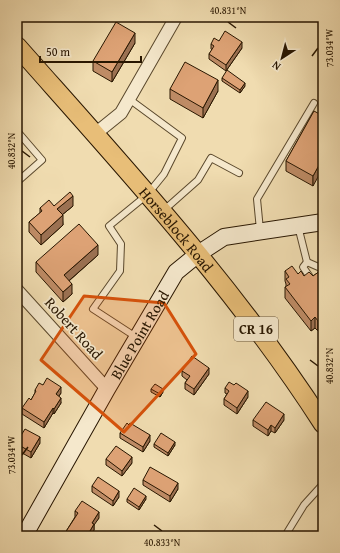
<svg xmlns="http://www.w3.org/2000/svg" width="340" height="553" font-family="'Gentium Book Plus',serif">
  <rect width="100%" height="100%" fill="#f0dcb0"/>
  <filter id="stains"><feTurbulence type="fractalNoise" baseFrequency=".005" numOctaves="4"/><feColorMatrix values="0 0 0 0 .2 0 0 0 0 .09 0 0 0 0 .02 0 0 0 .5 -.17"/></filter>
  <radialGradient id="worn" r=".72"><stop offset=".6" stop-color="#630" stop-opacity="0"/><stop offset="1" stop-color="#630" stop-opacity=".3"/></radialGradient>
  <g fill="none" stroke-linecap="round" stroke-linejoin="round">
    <defs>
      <g id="lane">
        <path d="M 129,99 L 182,138 L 164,174 L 147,195 L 109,226 L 121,244 L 120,271 L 93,309 L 136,337"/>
        <path d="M 17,131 L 42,160 L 17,182"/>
        <path d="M 163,211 L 198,180 L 211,158 L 239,173"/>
        <path d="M 298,226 L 307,262"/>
        <path d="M 260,230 L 257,199 L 314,103"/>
        <path d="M 307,262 L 303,267 L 312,280"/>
        <path d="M 307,262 L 323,269"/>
        <path d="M 285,536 L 304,505 L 323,484"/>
      </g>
      <g id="street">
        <path d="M 95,134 L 121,113 L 176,17"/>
        <path d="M 17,290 L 107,389"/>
      </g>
      <g id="secondary">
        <path id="s1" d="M 24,536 L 107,389 L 176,272 L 198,254 L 224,237 L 323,222"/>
      </g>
      <g id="primary">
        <path id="s2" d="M 17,46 C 124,167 235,287 323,424"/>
      </g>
    </defs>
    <!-- lane casing -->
    <use href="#lane" stroke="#5a482c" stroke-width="8"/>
    <!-- street casing -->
    <use href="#street" stroke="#5a482c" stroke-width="14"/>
    <!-- secondary casing -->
    <use href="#secondary" stroke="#281600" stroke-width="18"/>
    <!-- primary casing -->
    <use href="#primary" stroke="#281600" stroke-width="20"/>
    <!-- lane -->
    <use href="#lane" stroke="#f5e8cc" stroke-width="6"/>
    <!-- street -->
    <use href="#street" stroke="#f5e8cc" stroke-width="12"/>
    <!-- secondary -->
    <use href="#secondary" stroke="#f5e8cc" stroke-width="16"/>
    <!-- primary -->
    <use href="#primary" stroke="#e8be78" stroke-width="18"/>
  </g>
  <!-- wall -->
  <g fill="#be8b65" stroke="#281600">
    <path d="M 219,41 L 242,48 L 226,71 L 209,59 L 209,54 L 212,50 L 211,49 L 211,44 Z"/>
    <path d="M 135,43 L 112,82 L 93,71 L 93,61 Z"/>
    <path d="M 222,78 L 245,86 L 240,93 L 222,81 Z"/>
    <path d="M 170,89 L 218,91 L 203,118 L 170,99 Z"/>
    <path d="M 314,111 L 313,186 L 286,171 L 286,161 Z"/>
    <path d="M 54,206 L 73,206 L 62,215 L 63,225 L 41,245 L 29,232 L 29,222 L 40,213 L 40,208 Z"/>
    <path d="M 98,255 L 69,281 L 72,294 L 63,302 L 36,272 L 36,262 Z"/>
    <path d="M 285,271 L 298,274 L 304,276 L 313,276 L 320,271 L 318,331 L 315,328 L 311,331 L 285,298 L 285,287 L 286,287 L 286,284 L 285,281 Z"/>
    <path d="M 182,371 L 209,374 L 194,395 L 185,389 L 185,383 L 187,380 L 182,376 Z"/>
    <path d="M 43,385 L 61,393 L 59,396 L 61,403 L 54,414 L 53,413 L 44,428 L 22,414 L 22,408 L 31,400 L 35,393 L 35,390 Z"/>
    <path d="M 225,388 L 248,397 L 237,414 L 224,405 L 224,399 L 227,394 L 225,393 Z"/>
    <path d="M 151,389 L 163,392 L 160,397 L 151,392 Z"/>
    <path d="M 253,420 L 284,420 L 275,433 L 271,431 L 268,436 L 253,426 Z"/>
    <path d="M 129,425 L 150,441 L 143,452 L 120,438 L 120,433 Z"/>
    <path d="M 17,442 L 40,443 L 31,458 L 17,450 Z"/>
    <path d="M 154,444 L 175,445 L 168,456 L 154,447 Z"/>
    <path d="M 106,459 L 132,463 L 122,476 L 106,465 Z"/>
    <path d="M 143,480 L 178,489 L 170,502 L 143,485 Z"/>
    <path d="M 92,486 L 119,497 L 113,506 L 92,492 Z"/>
    <path d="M 127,499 L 146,499 L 139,510 L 127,502 Z"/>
    <path d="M 75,511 L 99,518 L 94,524 L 94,530 L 91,536 L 65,536 L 65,533 L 75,517 Z"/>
  </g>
  <!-- shaded-wall -->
  <g fill="#9b7152" stroke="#281600">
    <path d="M 135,33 L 135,43 L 112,82 L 112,72 Z"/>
    <path d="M 242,42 L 242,48 L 226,71 L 226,65 Z"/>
    <path d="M 218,80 L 218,91 L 203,118 L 203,108 Z"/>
    <path d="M 245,83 L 245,86 L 240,93 L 240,90 Z"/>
    <path d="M 323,158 L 323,168 L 313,186 L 313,176 Z"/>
    <path d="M 73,196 L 73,206 L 57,219 L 57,209 Z"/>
    <path d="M 63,215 L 63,225 L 41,245 L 41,235 Z"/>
    <path d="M 98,245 L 98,255 L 64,285 L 64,275 Z"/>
    <path d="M 72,284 L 72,294 L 63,302 L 63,292 Z"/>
    <path d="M 315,317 L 315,328 L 311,331 L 311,321 Z"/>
    <path d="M 323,317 L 323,327 L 318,331 L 318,321 Z"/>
    <path d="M 209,368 L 209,374 L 194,395 L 194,389 Z"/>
    <path d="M 61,387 L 61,393 L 56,400 L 56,394 Z"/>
    <path d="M 163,389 L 163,392 L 160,397 L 160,394 Z"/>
    <path d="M 248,391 L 248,397 L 237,414 L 237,408 Z"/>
    <path d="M 61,398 L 61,403 L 54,414 L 54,409 Z"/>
    <path d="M 53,408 L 53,413 L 44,428 L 44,422 Z"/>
    <path d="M 284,414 L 284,420 L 275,433 L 275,428 Z"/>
    <path d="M 271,425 L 271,431 L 268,436 L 268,430 Z"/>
    <path d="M 150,435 L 150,441 L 143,452 L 143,447 Z"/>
    <path d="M 40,437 L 40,443 L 31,458 L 31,452 Z"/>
    <path d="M 175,442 L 175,445 L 168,456 L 168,453 Z"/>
    <path d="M 132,457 L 132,463 L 122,476 L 122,471 Z"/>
    <path d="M 178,483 L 178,489 L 170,502 L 170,496 Z"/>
    <path d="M 119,491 L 119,497 L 113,506 L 113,501 Z"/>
    <path d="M 146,496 L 146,499 L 139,510 L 139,507 Z"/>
    <path d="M 99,512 L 99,518 L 92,528 L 92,523 Z"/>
    <path d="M 94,524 L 94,530 L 91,536 L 87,536 Z"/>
  </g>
  <!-- building -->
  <g fill="#dda275" stroke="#281600">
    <path d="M 116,22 L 135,33 L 112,72 L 93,61 Z"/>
    <path d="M 225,31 L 242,42 L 226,65 L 209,54 L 214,46 L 211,44 L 214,38 L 219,41 Z"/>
    <path d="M 185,62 L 218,80 L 203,108 L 170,89 Z"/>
    <path d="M 227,70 L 245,83 L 240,90 L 222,78 Z"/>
    <path d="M 314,111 L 323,116 L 323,158 L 313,176 L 286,161 Z"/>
    <path d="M 70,192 L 73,196 L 57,209 L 63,215 L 41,235 L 29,222 L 42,211 L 40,208 L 49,200 L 54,206 Z"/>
    <path d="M 79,224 L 98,245 L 64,275 L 72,284 L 63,292 L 36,262 Z"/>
    <path d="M 292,266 L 298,274 L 301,271 L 304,276 L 309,272 L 313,276 L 320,271 L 323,274 L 323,287 L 321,288 L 323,291 L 323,317 L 318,321 L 315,317 L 311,321 L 285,287 L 290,284 L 286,279 L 289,277 L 285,271 Z"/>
    <path d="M 192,356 L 209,368 L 194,389 L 185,383 L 190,376 L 182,371 Z"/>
    <path d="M 47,378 L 61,387 L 56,394 L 61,398 L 54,409 L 53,408 L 44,422 L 22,408 L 29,398 L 31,400 L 36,391 L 35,390 L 39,383 L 43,385 Z"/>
    <path d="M 229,382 L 234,385 L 236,383 L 248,391 L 237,408 L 224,399 L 229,391 L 225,388 Z"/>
    <path d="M 155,384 L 163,389 L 160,394 L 151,389 Z"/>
    <path d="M 266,402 L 284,414 L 275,428 L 271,425 L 268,430 L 253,420 Z"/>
    <path d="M 127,423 L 129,425 L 130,423 L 150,435 L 143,447 L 120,433 Z"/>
    <path d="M 25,429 L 40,437 L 31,452 L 17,444 L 17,442 Z"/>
    <path d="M 161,433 L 175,442 L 168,453 L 154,444 Z"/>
    <path d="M 116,446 L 132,457 L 122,471 L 106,459 Z"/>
    <path d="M 150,467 L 178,483 L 170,496 L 143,480 Z"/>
    <path d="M 98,477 L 119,491 L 113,501 L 92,486 Z"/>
    <path d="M 134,488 L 146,496 L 139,507 L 127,499 Z"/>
    <path d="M 82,501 L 99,512 L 92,523 L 94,524 L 87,536 L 69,536 L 65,533 L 78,513 L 75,511 Z"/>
  </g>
  <!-- marked area -->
  <path fill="#d5520b" fill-opacity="0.2" stroke="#d5520b" stroke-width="3" stroke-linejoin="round" d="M 84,296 L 164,303 L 196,354 L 124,432 L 41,360 Z"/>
  <!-- ticks -->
  <path fill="none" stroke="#281600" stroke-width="1.5" d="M 228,22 L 236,28M 312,56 L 318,48M 22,151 L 30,157M 310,360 L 318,366M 22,455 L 28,447M 154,525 L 162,531"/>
  <g text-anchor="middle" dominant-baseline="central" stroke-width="3.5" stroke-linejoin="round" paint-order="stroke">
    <!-- shield labels -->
    <rect fill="#f5e8cc" stroke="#66553d" stroke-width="1" x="234" y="317" width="44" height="24" rx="3"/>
    <g font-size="14" font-weight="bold" fill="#281600">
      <text x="256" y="329">CR 16</text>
    </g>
    <!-- street labels -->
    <g font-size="15" fill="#281600" stroke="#f5e8cc">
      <text stroke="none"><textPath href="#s2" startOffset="243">Horseblock Road</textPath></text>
      <text transform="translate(74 328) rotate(48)">Robert Road</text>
      <text stroke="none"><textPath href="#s1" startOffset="232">Blue Point Road</textPath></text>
    </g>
  </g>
  <!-- margin -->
  <rect width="340" height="553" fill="none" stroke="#f0dcb0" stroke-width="44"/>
  <!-- north arrow -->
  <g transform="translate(282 58) rotate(216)" stroke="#f5e8cc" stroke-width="3" paint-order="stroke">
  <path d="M0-3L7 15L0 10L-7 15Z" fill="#281600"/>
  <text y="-6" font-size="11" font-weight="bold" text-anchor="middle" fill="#281600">N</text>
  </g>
  <!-- scale -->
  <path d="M40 56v6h101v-6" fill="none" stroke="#281600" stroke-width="2"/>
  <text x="46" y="56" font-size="12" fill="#281600" stroke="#f5e8cc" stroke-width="3" paint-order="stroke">50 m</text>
  <rect x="22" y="22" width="296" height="509" fill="none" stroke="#281600" stroke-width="1.5"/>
  <g font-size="10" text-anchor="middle" fill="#281600">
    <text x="228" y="14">40.831°N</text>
    <text transform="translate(329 48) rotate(-90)" y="4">73.034°W</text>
    <text transform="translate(11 151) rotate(-90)" y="4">40.832°N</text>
    <text transform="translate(329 366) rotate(-90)" y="4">40.832°N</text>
    <text transform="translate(11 455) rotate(-90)" y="4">73.034°W</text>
    <text x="162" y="546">40.833°N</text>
  </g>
  <rect width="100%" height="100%" filter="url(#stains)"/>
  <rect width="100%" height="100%" fill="url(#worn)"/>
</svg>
